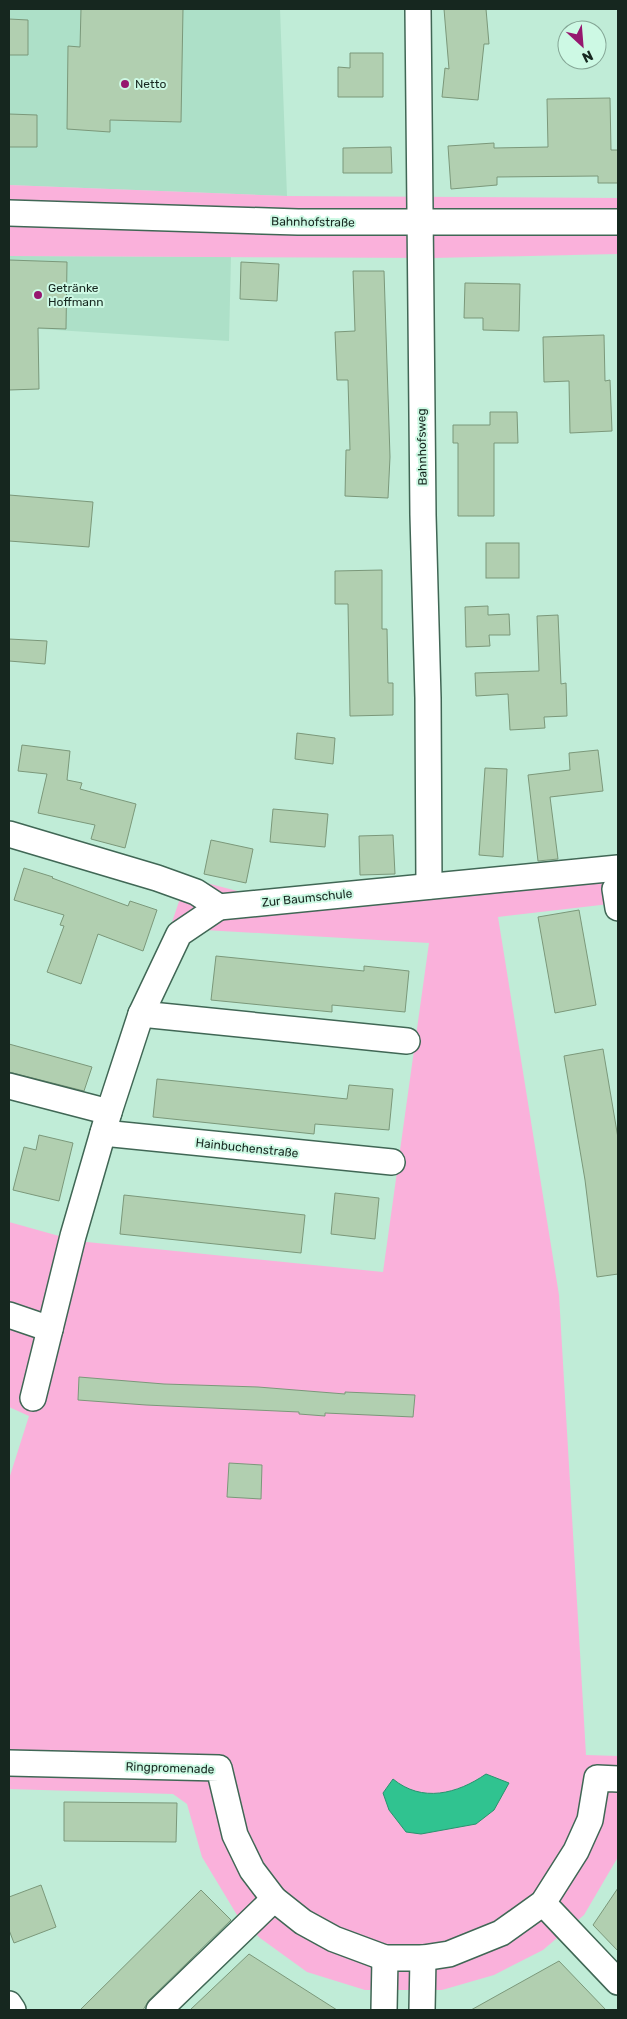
<svg xmlns="http://www.w3.org/2000/svg" width="627" height="2019" font-family="Rubik,sans-serif">
  <rect width="100%" height="100%" fill="#c0ecd7"/>
  <!-- built -->
  <g fill="#ade0c8">
    <path d="M 9,9 L 280,9 L 287,196 L 9,185 Z"/>
    <path d="M 9,256 L 231,257 L 229,341 L 9,327 Z"/>
  </g>
  <!-- green -->
  <g fill="#fab1db">
    <path d="M 9,185 L 287,196 L 618,198 L 618,254 L 433,258 L 9,256 Z"/>
    <path d="M 618,856 L 618,903 L 498,917 L 559,1295 L 586,1755 L 618,1756 L 618,1857 L 584,1915 L 543,1950 L 494,1975 L 442,1990 L 365,1990 L 307,1972 L 260,1938 L 237,1915 L 202,1857 L 187,1804 L 173,1794 L 9,1789 L 9,1479 L 29,1416 L 9,1407 L 9,1222 L 77,1241 L 383,1272 L 429,943 L 170,928 L 187,878 L 249,894 Z"/>
  </g>
  <!-- water -->
  <path fill="#30c390" stroke="#28946e" d="M 486,1774 L 509,1783 L 494,1810 L 476,1824 L 421,1834 L 406,1832 L 389,1810 L 383,1793 L 393,1779 C 422,1803 457,1794 486,1774 Z"/>
  <!-- building -->
  <g fill="#b1cfb0" stroke="#7b987a">
    <path d="M 81,9 L 183,9 L 181,122 L 110,120 L 110,132 L 67,129 L 68,46 L 80,47 Z"/>
    <path d="M 444,9 L 486,9 L 489,44 L 484,44 L 478,100 L 442,97 L 445,68 L 449,69 Z"/>
    <path d="M 9,19 L 28,20 L 28,55 L 9,55 Z"/>
    <path d="M 350,53 L 383,53 L 383,97 L 338,97 L 338,67 L 350,68 Z"/>
    <path d="M 610,98 L 611,150 L 618,150 L 618,183 L 598,183 L 598,176 L 497,177 L 497,185 L 451,189 L 448,146 L 494,143 L 494,148 L 548,147 L 547,99 Z"/>
    <path d="M 9,114 L 37,115 L 37,147 L 9,147 Z"/>
    <path d="M 391,147 L 392,173 L 343,173 L 343,148 Z"/>
    <path d="M 9,260 L 67,262 L 66,329 L 38,328 L 39,389 L 9,390 Z"/>
    <path d="M 241,262 L 279,264 L 277,301 L 240,299 Z"/>
    <path d="M 353,271 L 384,271 L 390,457 L 388,498 L 345,496 L 346,450 L 350,450 L 348,380 L 337,380 L 335,332 L 355,331 Z"/>
    <path d="M 465,283 L 520,284 L 519,331 L 483,330 L 483,318 L 464,318 Z"/>
    <path d="M 604,335 L 605,381 L 610,380 L 612,431 L 570,433 L 569,381 L 544,382 L 543,337 Z"/>
    <path d="M 490,412 L 517,412 L 518,443 L 494,443 L 494,516 L 458,516 L 458,443 L 453,443 L 453,425 L 490,425 Z"/>
    <path d="M 9,495 L 93,502 L 89,547 L 9,541 Z"/>
    <rect x="486" y="543" width="33" height="35"/>
    <path d="M 382,570 L 382,629 L 387,629 L 388,683 L 393,683 L 393,715 L 350,716 L 348,604 L 335,604 L 335,571 Z"/>
    <path d="M 488,606 L 488,615 L 509,614 L 510,635 L 489,635 L 490,646 L 466,647 L 465,607 Z"/>
    <path d="M 558,615 L 561,684 L 566,683 L 567,716 L 544,717 L 545,728 L 510,730 L 508,694 L 476,696 L 475,673 L 539,671 L 537,616 Z"/>
    <path d="M 9,639 L 47,641 L 45,664 L 9,661 Z"/>
    <path d="M 297,733 L 335,738 L 333,764 L 295,759 Z"/>
    <path d="M 22,745 L 70,751 L 67,780 L 82,783 L 80,789 L 136,804 L 125,848 L 91,839 L 95,825 L 38,813 L 47,774 L 18,771 Z"/>
    <path d="M 598,750 L 603,791 L 550,797 L 558,859 L 538,861 L 528,775 L 570,770 L 569,753 Z"/>
    <path d="M 485,768 L 507,769 L 503,857 L 479,855 Z"/>
    <path d="M 273,809 L 328,814 L 325,847 L 270,842 Z"/>
    <path d="M 393,835 L 395,874 L 360,875 L 359,836 Z"/>
    <path d="M 211,840 L 253,849 L 246,883 L 204,874 Z"/>
    <path d="M 24,868 L 53,877 L 52,878 L 128,906 L 130,901 L 157,910 L 143,951 L 98,934 L 81,984 L 47,972 L 64,926 L 60,925 L 64,915 L 14,900 Z"/>
    <path d="M 579,910 L 596,1005 L 555,1013 L 538,917 Z"/>
    <path d="M 216,956 L 364,971 L 364,966 L 409,971 L 405,1012 L 332,1005 L 332,1012 L 211,1000 Z"/>
    <path d="M 9,1044 L 92,1067 L 84,1091 L 9,1072 Z"/>
    <path d="M 603,1049 L 618,1138 L 618,1274 L 597,1277 L 585,1180 L 564,1056 Z"/>
    <path d="M 157,1079 L 347,1099 L 349,1085 L 393,1089 L 389,1130 L 315,1124 L 314,1134 L 153,1117 Z"/>
    <path d="M 39,1135 L 73,1143 L 59,1201 L 13,1190 L 24,1147 L 36,1150 Z"/>
    <path d="M 335,1193 L 379,1198 L 375,1239 L 331,1234 Z"/>
    <path d="M 124,1195 L 305,1215 L 301,1253 L 120,1234 Z"/>
    <path d="M 79,1377 L 164,1384 L 258,1387 L 345,1394 L 345,1392 L 415,1395 L 413,1417 L 325,1413 L 325,1416 L 299,1414 L 299,1412 L 146,1405 L 78,1400 Z"/>
    <path d="M 229,1463 L 262,1465 L 261,1499 L 227,1497 Z"/>
    <path d="M 64,1802 L 177,1803 L 176,1842 L 64,1841 Z"/>
    <path d="M 41,1885 L 56,1927 L 14,1943 L 9,1930 L 9,1897 Z"/>
    <path d="M 618,1888 L 618,1951 L 593,1925 Z"/>
    <path d="M 201,1890 L 231,1920 L 149,2000 L 143,2010 L 80,2010 Z"/>
    <path d="M 249,1954 L 337,2010 L 190,2010 Z"/>
    <path d="M 559,1961 L 606,2010 L 471,2010 Z"/>
  </g>
  <g fill="none" stroke-linecap="round" stroke-linejoin="round">
    <defs>
      <g id="street">
        <path d="M 418,9 L 423,515 L 428,698 L 429,886"/>
        <path d="M 9,213 L 298,222 L 618,222"/>
        <path d="M 9,834 L 157,878 L 196,892 L 219,907 L 618,868"/>
        <path d="M 615,889 L 618,908"/>
        <path d="M 141,1014 L 407,1041"/>
        <path d="M 9,1086 L 109,1112"/>
        <path d="M 103,1133 L 392,1162"/>
        <path d="M 9,1315 L 50,1329"/>
        <path d="M 33,1398 L 73,1236 L 109,1112 L 141,1014 L 179,934 L 219,907"/>
        <path d="M 9,1763 L 219,1768 L 235,1835 L 252,1870 L 274,1899 L 303,1922 L 334,1939 L 385,1958 L 423,1958 L 449,1954 L 501,1933 L 543,1903 L 576,1851 L 590,1820 L 597,1778 L 618,1779"/>
        <path d="M 543,1903 L 618,1982"/>
        <path d="M 9,2004 L 13,2010"/>
        <path d="M 159,2010 L 274,1899"/>
        <path d="M 384,2010 L 385,1958"/>
        <path d="M 422,2010 L 423,1958"/>
      </g>
    </defs>
    <!-- street casing -->
    <use href="#street" stroke="#406755" stroke-width="28"/>
    <!-- street -->
    <use href="#street" stroke="#fff" stroke-width="25"/>
  </g>
  <!-- markers -->
  <g fill="#96176f" stroke="#cdf9e4" stroke-width="2">
    <circle cx="125" cy="84" r="5"/>
    <circle cx="38" cy="295" r="5"/>
  </g>
  <g text-anchor="middle" dominant-baseline="central" stroke-width="4" stroke-linejoin="round" paint-order="stroke">
    <!-- poi labels -->
    <g font-size="12" fill="#16271f" stroke="#cdf9e4" text-anchor="start">
      <text x="135" y="84">Netto</text>
      <text x="48" y="288">Getränke<tspan x="48" dy="14">Hoffmann</tspan></text>
    </g>
    <!-- street labels -->
    <g font-size="12" fill="#16271f" stroke="#cdf9e4">
      <text transform="translate(313 222) rotate(1)">Bahnhofstraße</text>
      <text transform="translate(422 447) rotate(-91)">Bahnhofsweg</text>
      <text transform="translate(307 898) rotate(-6)">Zur Baumschule</text>
      <text transform="translate(247 1148) rotate(6)">Hainbuchenstraße</text>
      <text transform="translate(170 1768) rotate(2)">Ringpromenade</text>
    </g>
  </g>
  <!-- border -->
  <rect width="627" height="2019" fill="none" stroke="#16271f" stroke-width="20"/>
  <!-- north arrow -->
  <g transform="translate(582 45) rotate(154)"><circle r="24" fill="#cdf9e4" stroke="#84a595"/>
  <path d="M0-4L9 19L0 12L-9 19Z" fill="#96176f"/>
  <text y="-8" font-size="14" font-weight="bold" text-anchor="middle" fill="#16271f">N</text>
  </g>
</svg>
